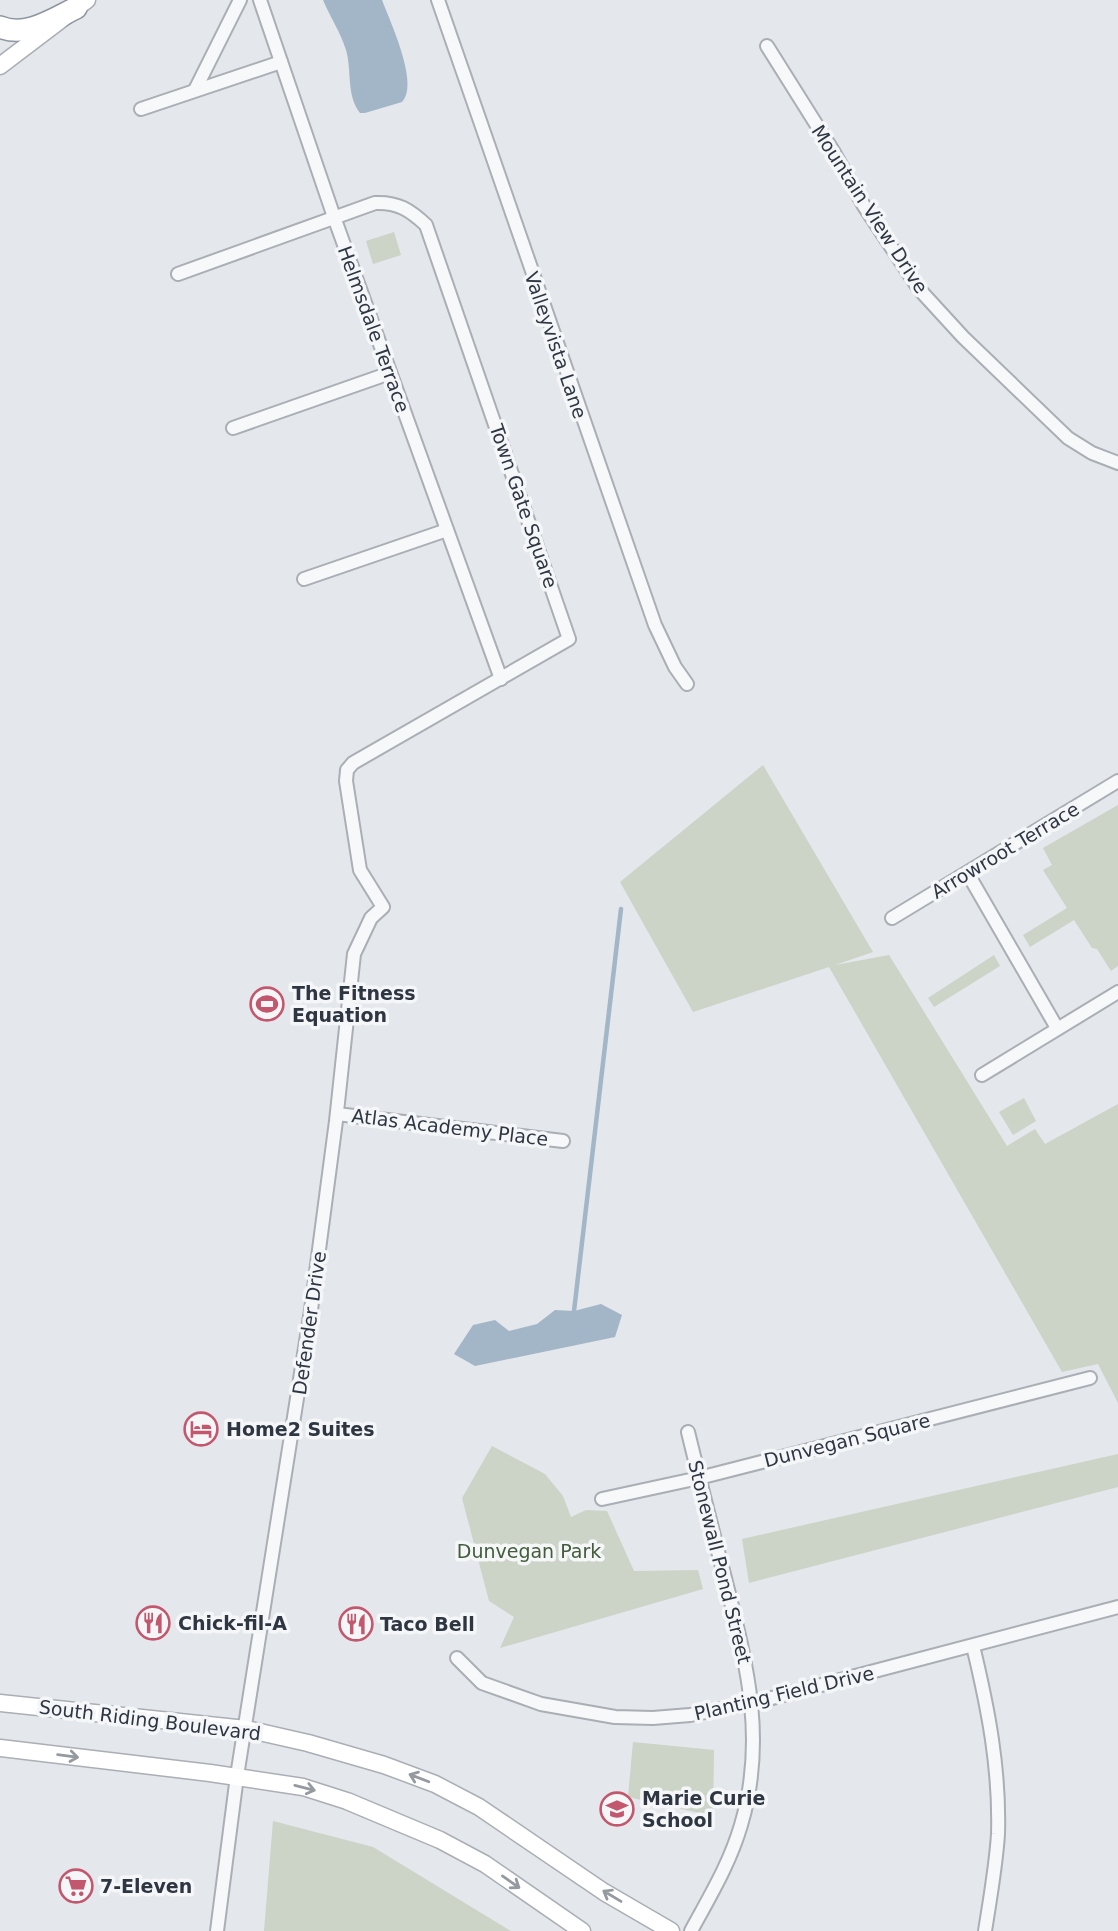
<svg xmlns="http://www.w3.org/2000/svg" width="1118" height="1931" font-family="'DejaVu Sans',sans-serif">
  <rect width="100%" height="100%" fill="#e4e7eb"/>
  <!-- green -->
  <g fill="#cbd4c6">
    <path d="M 394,232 L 401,255 L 373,264 L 366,241 Z"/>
    <path d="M 763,765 L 873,952 L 835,965 L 889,955 L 1007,1146 L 1035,1129 L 1045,1144 L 1118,1104 L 1118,1403 L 1098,1364 L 1062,1372 L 829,967 L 693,1012 L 620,882 Z"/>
    <path d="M 1118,805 L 1118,966 L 1111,971 L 1097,949 L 1092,948 L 1074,920 L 1030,947 L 1023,935 L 1067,908 L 1043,870 L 1052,865 L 1043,848 Z"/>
    <path d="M 994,955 L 1000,966 L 934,1007 L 928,998 Z"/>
    <path d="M 1024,1098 L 1036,1121 L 1013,1135 L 999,1112 Z"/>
    <path d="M 492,1446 L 545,1474 L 563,1496 L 571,1517 L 586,1510 L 607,1511 L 634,1571 L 698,1570 L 703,1589 L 500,1648 L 514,1617 L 489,1601 L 462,1498 Z"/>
    <path d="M 1118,1454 L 1118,1487 L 749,1583 L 742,1539 Z"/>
    <path d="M 633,1742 L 714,1750 L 713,1816 L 628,1797 Z"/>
    <path d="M 273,1821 L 373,1847 L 511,1931 L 264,1931 Z"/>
  </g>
  <!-- water -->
  <g fill="#a3b6c7">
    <path d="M 323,0 L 382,0 C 390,21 420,85 402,102 L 365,113 L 360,113 C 346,95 352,70 346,50 C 340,31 330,17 323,0 Z"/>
    <path d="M 601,1304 L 622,1315 L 615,1337 L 475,1366 L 454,1354 L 473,1325 L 495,1320 L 509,1331 L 537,1324 L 555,1310 L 574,1311 Z"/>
  </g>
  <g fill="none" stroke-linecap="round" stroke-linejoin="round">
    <!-- stream -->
    <path stroke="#a3b6c7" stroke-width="4.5" d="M 574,1311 L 621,909"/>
    <defs>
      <g id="street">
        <path d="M 260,0 L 334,217 L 501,679"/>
        <path d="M 438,0 L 655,625 L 675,667 L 687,684"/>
        <path d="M 767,46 L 833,151 L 864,206 L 919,289 L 963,337 L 1068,438 L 1092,453 L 1118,463"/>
        <path d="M 195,90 L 240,0"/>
        <path d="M 141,109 L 281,62"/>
        <path d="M 178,274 L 375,203 C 398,202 410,210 426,225 L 569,639 L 353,763 L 347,770 L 346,781 L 360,870 L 383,907 L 371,918 L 354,954 L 336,1121 L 311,1310 L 237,1776 L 217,1931"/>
        <path d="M 233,428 L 390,373"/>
        <path d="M 304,579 L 447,530"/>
        <path d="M 968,874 L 1057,1028"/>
        <path d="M 892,918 L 1118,781"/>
        <path d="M 982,1075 L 1118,992"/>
        <path d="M 337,1114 L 563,1141"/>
        <path d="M 688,1432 C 700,1481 712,1529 725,1578 C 746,1662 767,1738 741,1825 C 730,1863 710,1896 691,1931"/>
        <path d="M 602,1499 L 699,1478 L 1090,1378"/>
        <path d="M 973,1646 C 988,1708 1000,1769 998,1834 C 996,1866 990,1899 985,1931"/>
        <path d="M 457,1658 L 482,1683 L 541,1704 L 615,1717 L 653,1718 L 690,1715 L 753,1703 L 1118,1607"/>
      </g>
      <g id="secondary">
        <path d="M 0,66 L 87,0"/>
        <path d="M 0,1703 L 246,1729 L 308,1743 L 384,1765 L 435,1784 L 479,1807 L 604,1892 L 671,1931"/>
        <path d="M 0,1748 L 210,1773 L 303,1787 L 347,1801 L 440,1840 L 485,1864 L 582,1931"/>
      </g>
      <path id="highway" d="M 0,27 C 26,38 53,19 76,8"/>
    </defs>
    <!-- street casing -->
    <use href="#street" stroke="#aaaeb5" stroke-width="16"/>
    <!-- secondary casing -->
    <use href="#secondary" stroke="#aaaeb5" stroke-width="19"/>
    <!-- highway casing -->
    <use href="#highway" stroke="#8d96a0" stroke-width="24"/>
    <!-- street -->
    <use href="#street" stroke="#f7f8f9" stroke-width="12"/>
    <!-- secondary -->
    <use href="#secondary" stroke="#fff" stroke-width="16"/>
    <!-- highway -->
    <use href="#highway" stroke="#fff" stroke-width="21"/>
  </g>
  <!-- one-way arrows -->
  <defs><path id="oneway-shaft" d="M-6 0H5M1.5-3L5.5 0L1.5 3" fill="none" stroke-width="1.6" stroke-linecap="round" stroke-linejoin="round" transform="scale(1.75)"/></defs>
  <g stroke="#969aa0">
    <use href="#oneway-shaft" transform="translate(68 1756) rotate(7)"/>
    <use href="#oneway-shaft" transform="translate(419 1778) rotate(-159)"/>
    <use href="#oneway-shaft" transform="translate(305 1788) rotate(14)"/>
    <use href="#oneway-shaft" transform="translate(511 1882) rotate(35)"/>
    <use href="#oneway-shaft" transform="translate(612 1896) rotate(-149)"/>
  </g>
  <!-- icons -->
  <defs>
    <symbol id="stadium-ring" viewBox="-11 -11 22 22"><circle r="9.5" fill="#f4f6f8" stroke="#c2576d" stroke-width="1.5"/><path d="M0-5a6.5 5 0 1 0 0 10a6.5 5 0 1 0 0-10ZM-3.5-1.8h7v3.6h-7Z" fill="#c2576d"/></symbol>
    <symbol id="hotel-ring" viewBox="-11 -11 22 22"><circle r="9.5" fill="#f4f6f8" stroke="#c2576d" stroke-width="1.5"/><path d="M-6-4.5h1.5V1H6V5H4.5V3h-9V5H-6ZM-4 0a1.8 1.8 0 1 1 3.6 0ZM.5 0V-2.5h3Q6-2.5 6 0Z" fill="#c2576d"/></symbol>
    <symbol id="restaurant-ring" viewBox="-11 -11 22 22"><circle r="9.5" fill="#f4f6f8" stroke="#c2576d" stroke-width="1.5"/><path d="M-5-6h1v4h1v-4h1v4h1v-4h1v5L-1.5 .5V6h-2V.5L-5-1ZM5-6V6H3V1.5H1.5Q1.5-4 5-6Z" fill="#c2576d"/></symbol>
    <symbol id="school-ring" viewBox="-11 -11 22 22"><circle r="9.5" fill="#f4f6f8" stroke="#c2576d" stroke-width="1.5"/><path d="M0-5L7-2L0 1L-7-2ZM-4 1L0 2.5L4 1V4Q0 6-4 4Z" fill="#c2576d"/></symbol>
    <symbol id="supermarket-ring" viewBox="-11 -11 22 22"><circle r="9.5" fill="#f4f6f8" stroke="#c2576d" stroke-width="1.5"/><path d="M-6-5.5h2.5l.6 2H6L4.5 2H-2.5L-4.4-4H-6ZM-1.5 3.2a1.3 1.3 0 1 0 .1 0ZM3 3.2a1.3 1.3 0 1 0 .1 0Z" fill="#c2576d"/></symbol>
  </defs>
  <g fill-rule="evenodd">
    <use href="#stadium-ring" x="248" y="985" width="38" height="38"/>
    <use href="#hotel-ring" x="182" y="1410" width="38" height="38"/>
    <use href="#restaurant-ring" x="134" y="1604" width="38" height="38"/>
    <use href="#restaurant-ring" x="337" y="1605" width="38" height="38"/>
    <use href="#school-ring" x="598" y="1790" width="38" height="38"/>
    <use href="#supermarket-ring" x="57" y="1867" width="38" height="38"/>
  </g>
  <g text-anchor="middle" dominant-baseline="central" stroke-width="7" stroke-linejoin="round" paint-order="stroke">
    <!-- street labels -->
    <g font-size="19" fill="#2e3642" stroke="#f4f6f8">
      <text transform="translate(870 209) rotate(57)">Mountain View Drive</text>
      <text transform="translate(374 329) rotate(70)">Helmsdale Terrace</text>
      <text transform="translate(556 345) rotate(71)">Valleyvista Lane</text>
      <text transform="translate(524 506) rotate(71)">Town Gate Square</text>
      <text transform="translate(1005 850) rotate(-31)">Arrowroot Terrace</text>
      <text transform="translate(450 1127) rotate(7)">Atlas Academy Place</text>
      <text transform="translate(309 1323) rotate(-82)">Defender Drive</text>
      <text transform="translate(847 1440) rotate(-14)">Dunvegan Square</text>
      <text transform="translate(720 1562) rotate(76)">Stonewall Pond Street</text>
      <text transform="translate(784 1693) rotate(-13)">Planting Field Drive</text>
      <text transform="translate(150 1720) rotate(7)">South Riding Boulevard</text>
    </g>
    <!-- poi labels -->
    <g font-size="19" font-weight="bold" fill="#2e3642" stroke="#f4f6f8" text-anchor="start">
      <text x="292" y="993">The Fitness<tspan x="292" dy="22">Equation</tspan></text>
      <text x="226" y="1429">Home2 Suites</text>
      <text x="178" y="1623">Chick-fil-A</text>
      <text x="380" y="1624">Taco Bell</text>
      <text x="642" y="1798">Marie Curie<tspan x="642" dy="22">School</tspan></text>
      <text x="100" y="1886">7-Eleven</text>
    </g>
    <!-- park labels -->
    <g font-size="19" fill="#445c3c" stroke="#f4f6f8">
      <text x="529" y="1551">Dunvegan Park</text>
    </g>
  </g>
</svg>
